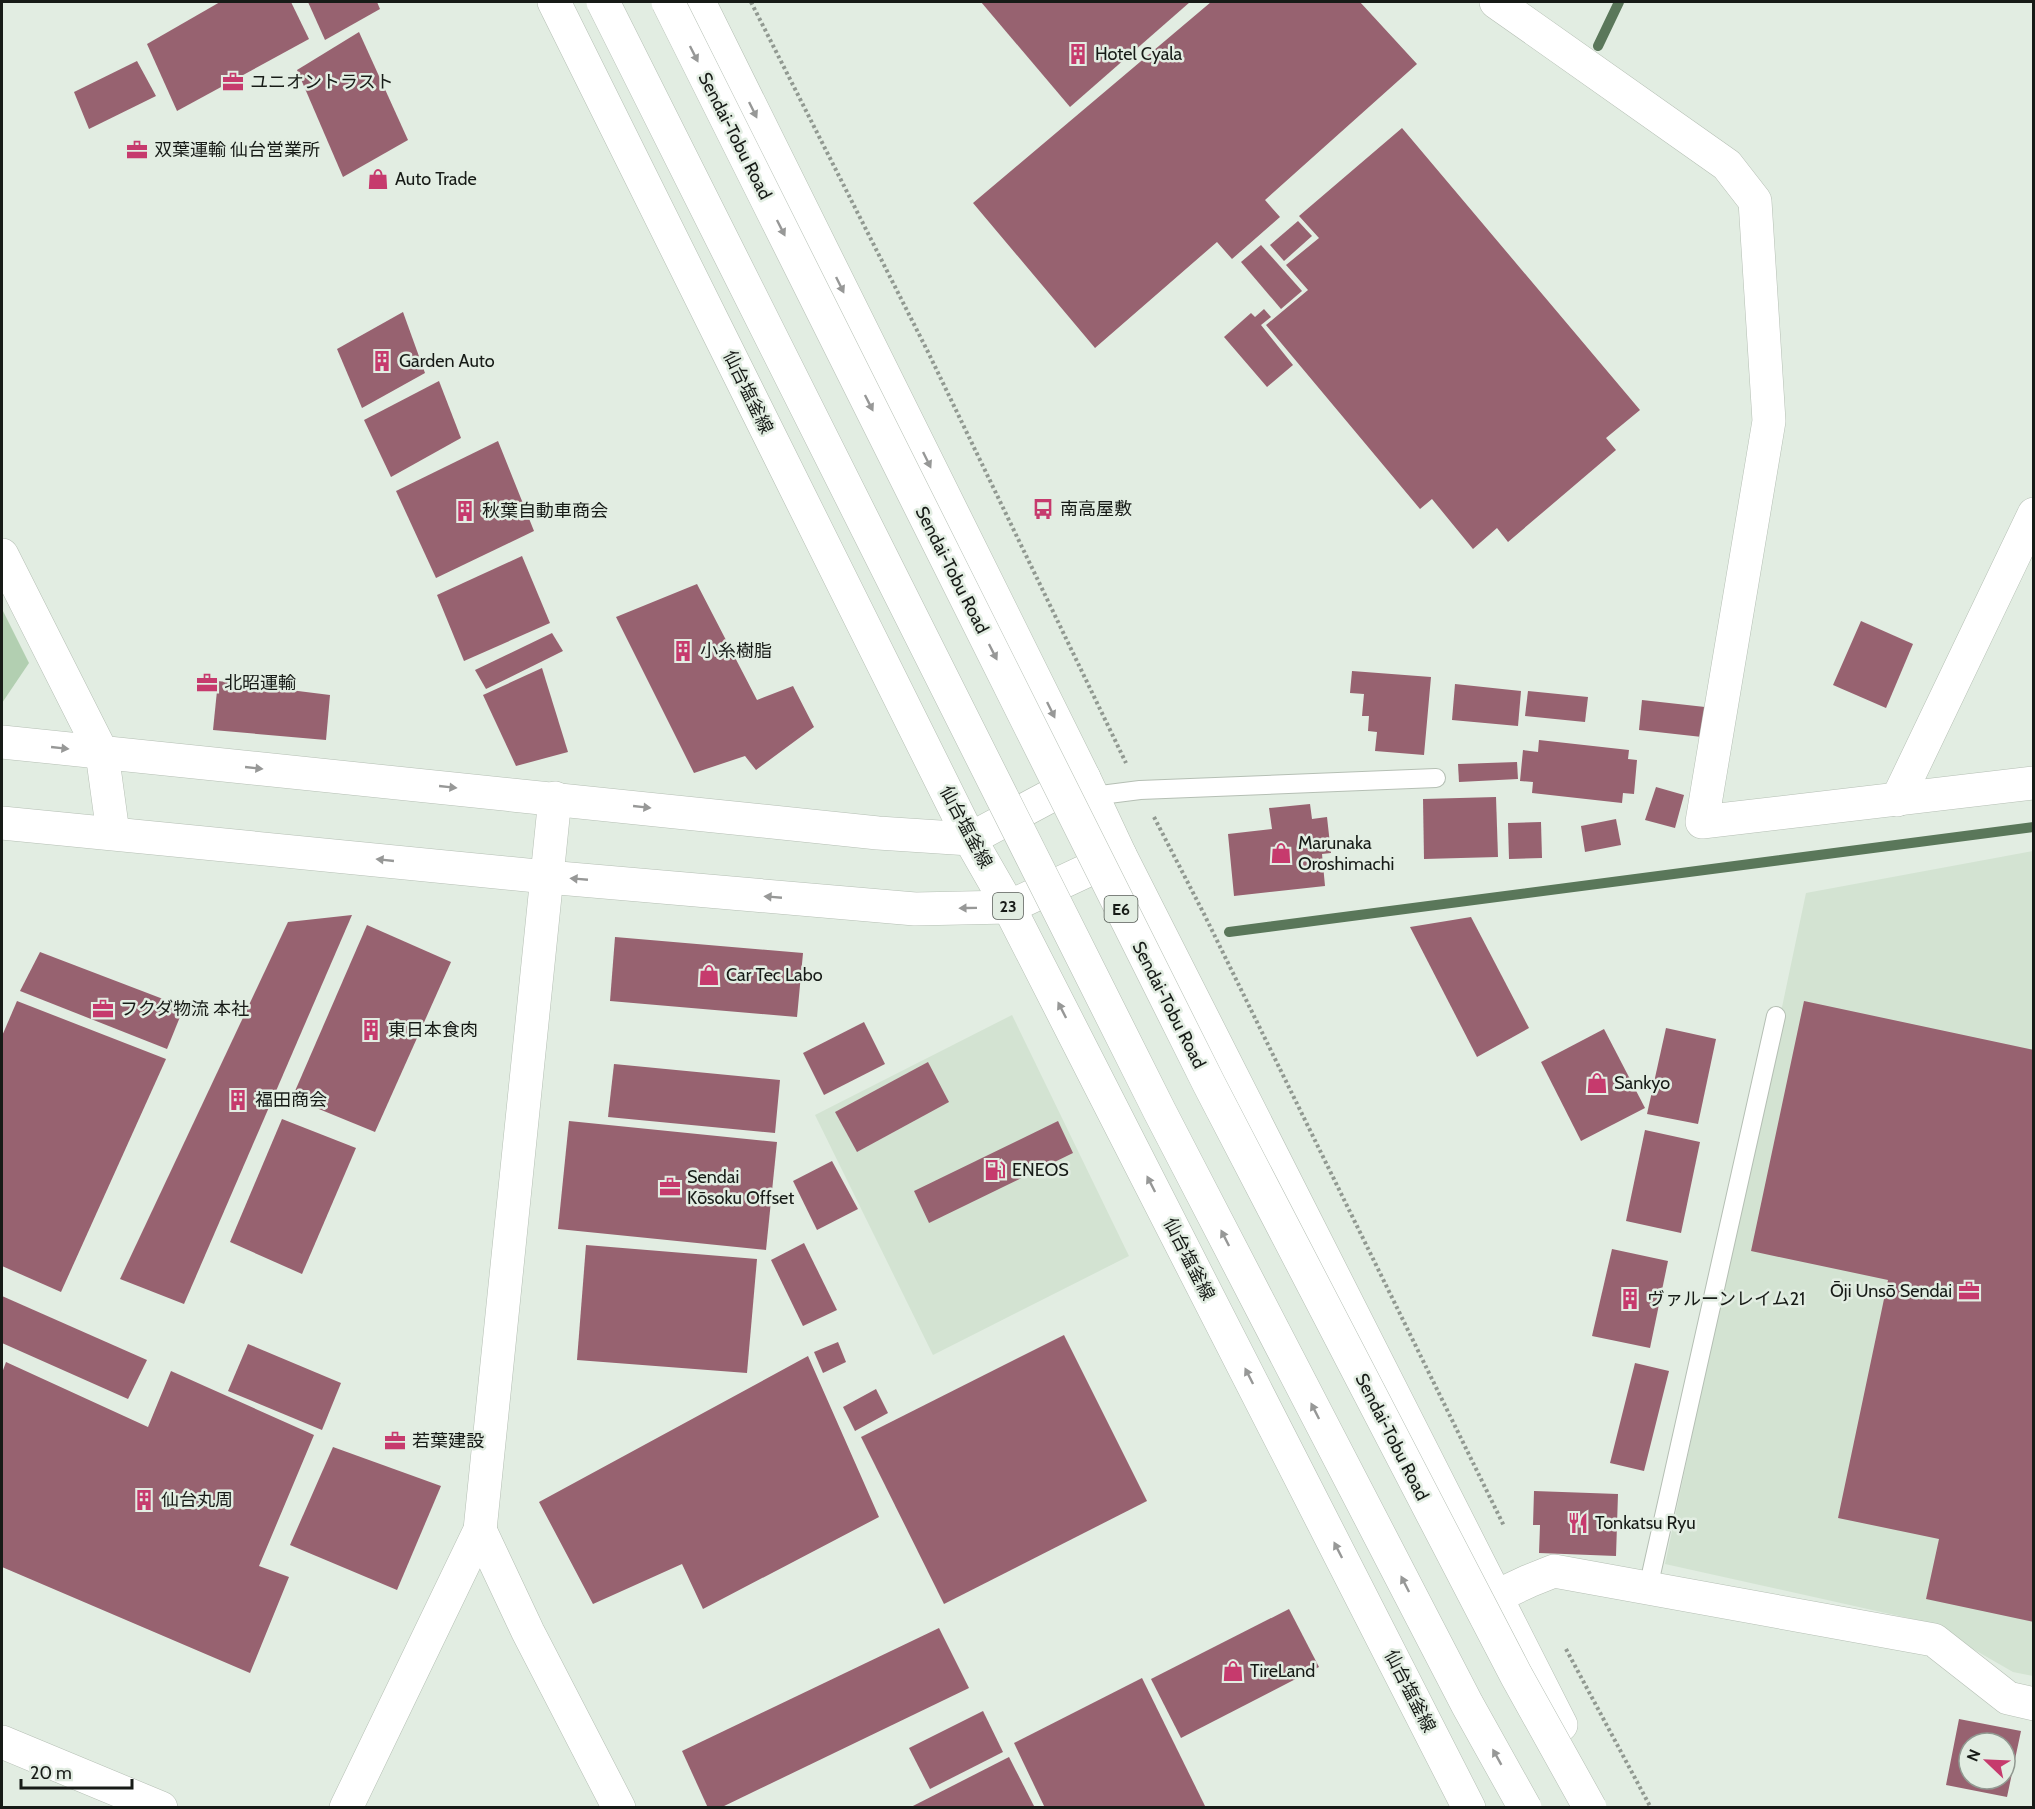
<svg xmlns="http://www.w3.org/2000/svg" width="2035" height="1809" font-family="Cabin,'Noto Sans JP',sans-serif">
  <rect width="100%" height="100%" fill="#e2ede2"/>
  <!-- built -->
  <g fill="#d3e3d2">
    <path d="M 2033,851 L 2033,1676 L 2013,1672 L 1926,1622 L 1665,1564 L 1806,893 Z"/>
    <path d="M 1012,1015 L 1129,1256 L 933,1355 L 815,1115 Z"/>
  </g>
  <!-- green -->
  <path fill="#b2cfb1" d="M 2,609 L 29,663 L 2,703 Z"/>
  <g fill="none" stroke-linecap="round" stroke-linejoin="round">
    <!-- stream -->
    <g stroke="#5a775a" stroke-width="10">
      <path d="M 1598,46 L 1619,2"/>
      <path d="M 1229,932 L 2034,827"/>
    </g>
  </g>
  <!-- building -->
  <g fill="#976270" fill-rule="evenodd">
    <path d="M 220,2 L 291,2 L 309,39 L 177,111 L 147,44 Z"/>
    <path d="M 308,2 L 377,2 L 380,9 L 325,40 Z"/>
    <path d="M 981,2 L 1190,2 L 1070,107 Z"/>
    <path d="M 1211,2 L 1360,2 L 1417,64 L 1265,200 L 1280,217 L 1232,259 L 1217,242 L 1095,348 L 973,203 Z"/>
    <path d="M 359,32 L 408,140 L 343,177 L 297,70 Z"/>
    <path d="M 137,61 L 156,96 L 89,129 L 74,92 Z"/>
    <path d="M 1402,128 L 1640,410 L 1606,438 L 1616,450 L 1508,542 L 1497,528 L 1473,549 L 1432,499 L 1420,509 L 1266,325 L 1308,290 L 1286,265 L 1319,238 L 1299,216 Z"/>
    <path d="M 1298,221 L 1312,236 L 1284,261 L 1270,245 Z"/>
    <path d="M 1261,245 L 1302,291 L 1281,309 L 1241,262 Z"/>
    <path d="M 1264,309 L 1271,317 L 1261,325 L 1293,365 L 1267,387 L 1224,337 L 1251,313 L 1255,317 Z"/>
    <path d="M 403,312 L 425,373 L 362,408 L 337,349 Z"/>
    <path d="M 439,381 L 461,438 L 391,477 L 364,420 Z"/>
    <path d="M 498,441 L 534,531 L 436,578 L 396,491 Z"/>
    <path d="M 522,556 L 550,623 L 464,661 L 437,595 Z"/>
    <path d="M 697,584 L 757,700 L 793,686 L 814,727 L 756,770 L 745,756 L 694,773 L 616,617 Z"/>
    <path d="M 1861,621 L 1913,644 L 1886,708 L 1833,685 Z"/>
    <path d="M 552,633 L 563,651 L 486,689 L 475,670 Z"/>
    <path d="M 542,668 L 568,752 L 516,766 L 483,695 Z"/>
    <path d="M 1352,671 L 1431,677 L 1424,755 L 1375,751 L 1377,732 L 1368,731 L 1369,716 L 1362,716 L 1364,694 L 1350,693 Z"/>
    <path d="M 218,681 L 330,695 L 326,740 L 213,730 Z"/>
    <path d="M 1455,684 L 1521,691 L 1518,726 L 1452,720 Z"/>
    <path d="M 1528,691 L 1588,697 L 1585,722 L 1525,716 Z"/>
    <path d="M 1642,700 L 1705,707 L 1702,737 L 1639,730 Z"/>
    <path d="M 1539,740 L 1629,750 L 1628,759 L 1637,760 L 1634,794 L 1623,793 L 1622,803 L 1532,793 L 1533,782 L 1520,781 L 1523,750 L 1538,752 Z"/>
    <path d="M 1517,762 L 1518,779 L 1459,782 L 1458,764 Z"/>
    <path d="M 1656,787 L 1684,795 L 1675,828 L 1645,820 Z"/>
    <path d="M 1496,797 L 1498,857 L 1424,859 L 1423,799 Z"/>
    <path d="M 1310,804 L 1312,819 L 1327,817 L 1331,853 L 1322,854 L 1325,886 L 1234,896 L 1228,834 L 1272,829 L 1269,808 Z"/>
    <path d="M 1616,819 L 1621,845 L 1585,852 L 1581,826 Z"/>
    <path d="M 1541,822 L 1542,858 L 1509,859 L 1508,823 Z"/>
    <path d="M 352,915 L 184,1304 L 120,1279 L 288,922 Z"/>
    <path d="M 1471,917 L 1529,1028 L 1477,1057 L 1410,927 Z"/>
    <path d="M 367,925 L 451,962 L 375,1132 L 292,1098 Z"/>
    <path d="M 615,937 L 803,953 L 797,1017 L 610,1001 Z"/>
    <path d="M 40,952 L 184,1007 L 167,1049 L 20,991 Z"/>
    <path d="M 17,1001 L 166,1059 L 61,1292 L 2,1266 L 2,1036 Z"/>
    <path d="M 1804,1001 L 2034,1050 L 2034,1622 L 1926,1599 L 1939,1539 L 1838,1518 L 1888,1280 L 1751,1251 Z"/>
    <path d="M 864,1022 L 885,1064 L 824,1095 L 803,1053 Z"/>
    <path d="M 1666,1028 L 1716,1039 L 1698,1124 L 1647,1114 Z"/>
    <path d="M 1604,1029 L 1645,1108 L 1581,1141 L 1541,1062 Z"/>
    <path d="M 928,1062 L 949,1102 L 857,1152 L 835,1112 Z"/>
    <path d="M 614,1064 L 780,1080 L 775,1133 L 608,1117 Z"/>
    <path d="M 282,1119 L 356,1148 L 302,1274 L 230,1242 Z"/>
    <path d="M 569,1121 L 777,1142 L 766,1250 L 558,1229 Z"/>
    <path d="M 1058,1121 L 1073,1153 L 929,1223 L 914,1191 Z"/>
    <path d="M 1645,1130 L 1700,1142 L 1681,1233 L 1626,1221 Z"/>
    <path d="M 832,1161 L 858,1209 L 817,1230 L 793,1181 Z"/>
    <path d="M 804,1243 L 837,1310 L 803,1326 L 771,1260 Z"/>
    <path d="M 586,1245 L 757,1259 L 747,1373 L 577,1360 Z"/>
    <path d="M 1612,1249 L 1668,1261 L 1650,1348 L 1592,1336 Z"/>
    <path d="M 2,1296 L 147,1360 L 128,1399 L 2,1343 Z"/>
    <path d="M 1064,1335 L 1147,1501 L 944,1604 L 861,1437 Z"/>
    <path d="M 838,1342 L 846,1362 L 823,1373 L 814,1352 Z"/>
    <path d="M 248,1344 L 341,1383 L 322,1430 L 228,1391 Z"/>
    <path d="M 808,1356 L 879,1517 L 703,1609 L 682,1564 L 593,1604 L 539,1502 Z"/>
    <path d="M 6,1362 L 148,1427 L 171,1371 L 314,1435 L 259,1566 L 289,1577 L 250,1673 L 2,1567 L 2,1373 Z"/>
    <path d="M 1635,1363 L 1669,1371 L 1644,1471 L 1610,1463 Z"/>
    <path d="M 876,1389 L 888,1413 L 855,1431 L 843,1407 Z"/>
    <path d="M 333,1447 L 441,1486 L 397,1590 L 290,1545 Z"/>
    <path d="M 1534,1491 L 1618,1494 L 1616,1556 L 1539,1553 L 1540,1525 L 1533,1525 Z"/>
    <path d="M 1289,1609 L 1319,1667 L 1181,1738 L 1151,1679 Z"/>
    <path d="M 939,1628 L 969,1688 L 720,1808 L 708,1808 L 682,1751 Z"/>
    <path d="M 1142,1678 L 1206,1808 L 1045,1808 L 1014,1743 Z"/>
    <path d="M 983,1711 L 1003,1752 L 930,1789 L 909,1748 Z"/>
    <path d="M 1959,1719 L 2021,1731 L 2007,1797 L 1946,1785 ZM 1969,1743 L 2005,1743 L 2005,1779 L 1969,1779 Z"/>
    <path d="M 1009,1757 L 1035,1808 L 909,1808 Z"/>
  </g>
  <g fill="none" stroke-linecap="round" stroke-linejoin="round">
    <defs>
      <g id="service">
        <path d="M 1093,796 L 1140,790 L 1436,778"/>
        <path d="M 1648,1588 L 1776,1016"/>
      </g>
      <g id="minor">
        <path d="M 1496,2 L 1727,165 L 1755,201 L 1769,421 L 1702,822 L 2034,783"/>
        <path d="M 1897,800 L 2034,514"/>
        <path d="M 1497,1596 L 1529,1581 L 1554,1571 L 1934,1640 L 2008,1698 L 2034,1704"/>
        <path d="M 2,1742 L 161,1808"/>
      </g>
      <g id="tertiary">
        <path d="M 2,555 L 102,753 L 113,833"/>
        <path d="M 2,742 L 878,833 L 970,839 L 1084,778"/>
        <path d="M 2,823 L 547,877 L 915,909 L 1009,907 L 1120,855"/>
        <path d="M 480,1530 L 528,1632 L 619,1808"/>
        <path d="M 346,1808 L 480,1530 L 555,798"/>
      </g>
      <g id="primary">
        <path d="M 554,2 L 970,839 L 1009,907 L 1469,1808"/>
        <path d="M 699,2 L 1084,778 L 1120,855 L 1561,1725"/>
      </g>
    </defs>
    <!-- service casing -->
    <use href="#service" stroke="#b5bfb4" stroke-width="20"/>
    <!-- minor casing -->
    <use href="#minor" stroke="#b5bfb4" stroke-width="34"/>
    <!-- tertiary casing -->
    <use href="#tertiary" stroke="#b5bfb4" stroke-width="34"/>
    <!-- primary casing -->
    <use href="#primary" stroke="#b5bfb4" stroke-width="34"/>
    <!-- path -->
    <g stroke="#919991" stroke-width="4" stroke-dasharray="3 3" stroke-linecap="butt">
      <path d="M 751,2 L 928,352 L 1126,763"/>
      <path d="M 1154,817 L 1204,914 L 1504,1526"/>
      <path d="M 1566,1649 L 1651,1808"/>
    </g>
    <!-- service -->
    <use href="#service" stroke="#fff" stroke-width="18"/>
    <!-- minor -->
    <use href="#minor" stroke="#fff" stroke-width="33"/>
    <!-- tertiary -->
    <use href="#tertiary" stroke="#fff" stroke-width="33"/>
    <!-- primary -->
    <use href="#primary" stroke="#fff" stroke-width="33"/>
    <defs>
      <g id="motorway-bridge">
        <path d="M 603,2 L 1160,1112 L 1467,1704 L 1525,1808"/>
        <path d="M 668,2 L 1209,1084 L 1516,1675 L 1590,1808"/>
      </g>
    </defs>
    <!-- motorway-bridge casing -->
    <use href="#motorway-bridge" stroke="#b5bfb4" stroke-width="34" stroke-linecap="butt"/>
    <!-- motorway-bridge -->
    <use href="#motorway-bridge" stroke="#fff" stroke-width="33"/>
  </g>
  <!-- one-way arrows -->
  <defs><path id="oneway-solid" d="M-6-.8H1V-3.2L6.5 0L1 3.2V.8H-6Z" transform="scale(1.5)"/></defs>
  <g fill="#979897">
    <use href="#oneway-solid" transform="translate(694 54) rotate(63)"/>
    <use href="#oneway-solid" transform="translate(753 110) rotate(64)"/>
    <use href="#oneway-solid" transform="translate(781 228) rotate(63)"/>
    <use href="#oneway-solid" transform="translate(840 285) rotate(64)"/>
    <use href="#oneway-solid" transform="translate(869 403) rotate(63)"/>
    <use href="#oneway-solid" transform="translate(927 460) rotate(64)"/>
    <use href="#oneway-solid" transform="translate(993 652) rotate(63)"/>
    <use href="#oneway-solid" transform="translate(1051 710) rotate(64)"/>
    <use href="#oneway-solid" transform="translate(60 748) rotate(6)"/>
    <use href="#oneway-solid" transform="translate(254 768) rotate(6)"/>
    <use href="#oneway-solid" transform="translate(448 787) rotate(6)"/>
    <use href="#oneway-solid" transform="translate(642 807) rotate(6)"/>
    <use href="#oneway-solid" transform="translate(385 860) rotate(-174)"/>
    <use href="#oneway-solid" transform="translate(579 879) rotate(-175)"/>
    <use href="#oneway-solid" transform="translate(773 897) rotate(-175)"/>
    <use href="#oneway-solid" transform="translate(968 908) rotate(179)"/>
    <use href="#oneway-solid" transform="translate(1062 1010) rotate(-117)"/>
    <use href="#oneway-solid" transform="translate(1151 1184) rotate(-117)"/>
    <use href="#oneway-solid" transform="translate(1225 1238) rotate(-117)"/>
    <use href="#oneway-solid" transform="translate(1249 1376) rotate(-117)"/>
    <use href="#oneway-solid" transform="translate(1315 1411) rotate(-117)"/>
    <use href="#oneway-solid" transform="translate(1338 1550) rotate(-117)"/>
    <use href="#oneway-solid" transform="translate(1405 1584) rotate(-117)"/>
    <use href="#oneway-solid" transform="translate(1497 1757) rotate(-119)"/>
  </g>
  <!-- icons -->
  <defs>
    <symbol id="building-bare" viewBox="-9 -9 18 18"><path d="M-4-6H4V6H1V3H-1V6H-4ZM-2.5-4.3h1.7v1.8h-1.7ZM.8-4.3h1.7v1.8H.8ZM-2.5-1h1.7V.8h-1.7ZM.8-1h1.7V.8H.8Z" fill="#c63a6d" stroke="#e2ede2" stroke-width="2.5" paint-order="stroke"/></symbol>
    <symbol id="office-bare" viewBox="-9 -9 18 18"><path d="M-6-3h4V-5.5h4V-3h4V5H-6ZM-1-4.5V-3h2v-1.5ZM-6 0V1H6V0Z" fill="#c63a6d" stroke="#e2ede2" stroke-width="2.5" paint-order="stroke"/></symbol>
    <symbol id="shop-bare" viewBox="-9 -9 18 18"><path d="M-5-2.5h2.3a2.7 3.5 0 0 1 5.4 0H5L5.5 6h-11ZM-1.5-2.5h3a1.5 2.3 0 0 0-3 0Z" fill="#c63a6d" stroke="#e2ede2" stroke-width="2.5" paint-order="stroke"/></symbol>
    <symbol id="bus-bare" viewBox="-9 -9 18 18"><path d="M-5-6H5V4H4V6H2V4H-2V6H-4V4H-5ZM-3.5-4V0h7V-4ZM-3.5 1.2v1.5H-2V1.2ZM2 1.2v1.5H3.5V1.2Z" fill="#c63a6d" stroke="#e2ede2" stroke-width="2.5" paint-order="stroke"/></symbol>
    <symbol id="fuel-bare" viewBox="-9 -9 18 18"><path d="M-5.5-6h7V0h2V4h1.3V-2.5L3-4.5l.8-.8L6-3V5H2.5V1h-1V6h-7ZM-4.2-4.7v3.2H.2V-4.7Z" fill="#c63a6d" stroke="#e2ede2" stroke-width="2.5" paint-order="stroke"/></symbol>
    <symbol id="restaurant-bare" viewBox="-9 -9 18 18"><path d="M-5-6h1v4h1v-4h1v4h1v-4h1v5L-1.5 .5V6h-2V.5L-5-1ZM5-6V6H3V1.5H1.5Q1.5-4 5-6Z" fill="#c63a6d" stroke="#e2ede2" stroke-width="2.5" paint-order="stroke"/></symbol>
  </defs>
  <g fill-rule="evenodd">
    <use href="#building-bare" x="1063" y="39" width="30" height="30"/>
    <use href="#office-bare" x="218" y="67" width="30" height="30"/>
    <use href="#office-bare" x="122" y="135" width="30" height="30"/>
    <use href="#shop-bare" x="363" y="164" width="30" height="30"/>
    <use href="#building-bare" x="367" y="346" width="30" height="30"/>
    <use href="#bus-bare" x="1028" y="494" width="30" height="30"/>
    <use href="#building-bare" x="450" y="496" width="30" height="30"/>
    <use href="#building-bare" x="668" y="636" width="30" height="30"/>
    <use href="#office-bare" x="192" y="668" width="30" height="30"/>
    <use href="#shop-bare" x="1266" y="838" width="30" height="30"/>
    <use href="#shop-bare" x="694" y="960" width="30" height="30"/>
    <use href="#office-bare" x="88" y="994" width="30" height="30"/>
    <use href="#building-bare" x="356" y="1015" width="30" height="30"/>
    <use href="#shop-bare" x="1582" y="1068" width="30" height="30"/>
    <use href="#building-bare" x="223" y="1085" width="30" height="30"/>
    <use href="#fuel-bare" x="980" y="1155" width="30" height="30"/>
    <use href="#office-bare" x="655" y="1172" width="30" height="30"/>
    <use href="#office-bare" x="1954" y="1276" width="30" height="30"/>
    <use href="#building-bare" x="1615" y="1284" width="30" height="30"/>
    <use href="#office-bare" x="380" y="1426" width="30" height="30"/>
    <use href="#building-bare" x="129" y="1485" width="30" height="30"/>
    <use href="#restaurant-bare" x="1563" y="1508" width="30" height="30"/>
    <use href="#shop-bare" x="1218" y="1656" width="30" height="30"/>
  </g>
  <g text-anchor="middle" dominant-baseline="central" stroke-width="5" stroke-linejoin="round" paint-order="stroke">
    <!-- shield labels -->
    <g fill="#e2ede2" stroke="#545a54" stroke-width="1.5">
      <rect x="993" y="893" width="30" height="26" rx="4.5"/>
      <rect x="1104.5" y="896" width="33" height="26" rx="4.5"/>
    </g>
    <g font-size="16" font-weight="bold" fill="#171b17">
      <text x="1008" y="906">23</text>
      <text x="1121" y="909">E6</text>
    </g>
    <!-- poi labels -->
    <g font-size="18" fill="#171b17" stroke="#e2ede2" text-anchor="start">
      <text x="1095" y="54">Hotel Cyala</text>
      <text x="250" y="82">ユニオントラスト</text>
      <text x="154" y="150">双葉運輸 仙台営業所</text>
      <text x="395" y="179">Auto Trade</text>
      <text x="399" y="361">Garden Auto</text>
      <text x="1060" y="509">南高屋敷</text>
      <text x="482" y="511">秋葉自動車商会</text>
      <text x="700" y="651">小糸樹脂</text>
      <text x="224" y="683">北昭運輸</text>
      <text x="1298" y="843">Marunaka<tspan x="1298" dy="21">Oroshimachi</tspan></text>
      <text x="726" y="975">Car Tec Labo</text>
      <text x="120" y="1009">フクダ物流 本社</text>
      <text x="388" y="1030">東日本食肉</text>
      <text x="1614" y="1083">Sankyo</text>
      <text x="255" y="1100">福田商会</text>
      <text x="1012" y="1170">ENEOS</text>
      <text x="687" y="1177">Sendai<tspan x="687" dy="21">Kōsoku Offset</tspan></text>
      <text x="1952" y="1291" text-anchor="end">Ōji Unsō Sendai</text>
      <text x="1647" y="1299">ヴァルーンレイム21</text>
      <text x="412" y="1441">若葉建設</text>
      <text x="161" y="1500">仙台丸周</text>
      <text x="1595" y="1523">Tonkatsu Ryu</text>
      <text x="1250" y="1671">TireLand</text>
    </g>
    <!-- street labels -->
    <g font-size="18" fill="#171b17" stroke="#e2ede2">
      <text transform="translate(735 136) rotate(63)">Sendai-Tobu Road</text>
      <text transform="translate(748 392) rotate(64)">仙台塩釜線</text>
      <text transform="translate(952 570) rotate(63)">Sendai-Tobu Road</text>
      <text transform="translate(966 827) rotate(62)">仙台塩釜線</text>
      <text transform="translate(1169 1005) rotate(63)">Sendai-Tobu Road</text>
      <text transform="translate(1189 1259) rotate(63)">仙台塩釜線</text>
      <text transform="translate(1392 1437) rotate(63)">Sendai-Tobu Road</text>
      <text transform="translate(1410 1691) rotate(63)">仙台塩釜線</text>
    </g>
  </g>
  <!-- border -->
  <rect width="2035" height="1809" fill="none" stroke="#171b17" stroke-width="6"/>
  <!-- north arrow -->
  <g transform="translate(1987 1761) rotate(293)"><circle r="28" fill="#e2ede2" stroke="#919991" stroke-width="1.5"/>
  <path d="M0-4.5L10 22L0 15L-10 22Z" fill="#c63a6d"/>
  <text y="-9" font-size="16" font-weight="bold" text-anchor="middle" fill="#171b17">N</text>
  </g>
  <!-- scale -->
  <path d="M21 1779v9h111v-9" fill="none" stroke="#171b17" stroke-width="3"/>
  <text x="30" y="1779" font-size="18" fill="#171b17" stroke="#e2ede2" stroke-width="4.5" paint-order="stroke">20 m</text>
</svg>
